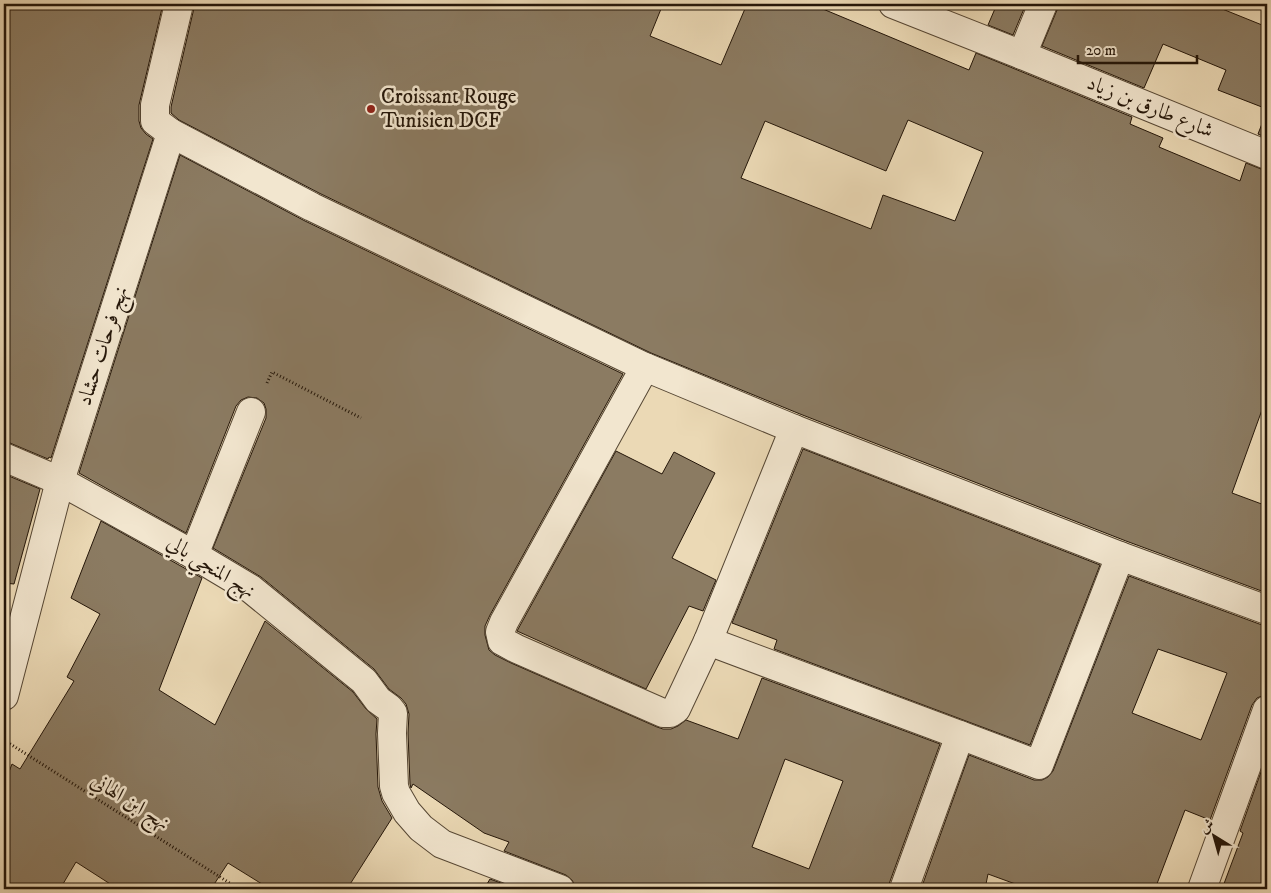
<svg xmlns="http://www.w3.org/2000/svg" width="1271" height="893" font-family="'IM FELL DW Pica',Amiri,serif">
  <rect width="100%" height="100%" fill="#ebd9b5"/>
  <filter id="stains"><feTurbulence type="fractalNoise" baseFrequency=".004" numOctaves="4"/><feColorMatrix values="0 0 0 0 .2 0 0 0 0 .09 0 0 0 0 .02 0 0 0 .5 -.17"/></filter>
  <radialGradient id="worn" r=".72"><stop offset=".6" stop-color="#630" stop-opacity="0"/><stop offset="1" stop-color="#630" stop-opacity=".3"/></radialGradient>
  <!-- building -->
  <g fill="#8b7b62" stroke="#241609" fill-rule="evenodd">
    <path d="M 4,4 L 163,4 L 139,105 L 139,121 L 141,128 L 146,134 L 153,139 L 51,458 L 49,457 L 48,459 L 10,443 L 4,442 Z"/>
    <path d="M 194,4 L 663,4 L 650,36 L 721,65 L 747,4 L 811,4 L 969,70 L 976,53 L 1132,117 L 1130,124 L 1163,138 L 1159,147 L 1240,181 L 1246,163 L 1261,169 L 1267,170 L 1267,396 L 1232,493 L 1267,506 L 1267,593 L 1126,541 L 800,414 L 651,353 L 319,193 L 179,120 L 171,113 L 171,107 L 194,8 ZM 908,120 L 983,152 L 955,221 L 883,195 L 871,229 L 741,178 L 765,121 L 886,171 Z"/>
    <path d="M 997,4 L 1026,4 L 1013,35 L 988,25 Z"/>
    <path d="M 1058,4 L 1210,4 L 1267,27 L 1267,109 L 1218,90 L 1226,70 L 1163,44 L 1144,88 L 1042,46 L 1057,10 Z"/>
    <path d="M 1265,116 L 1267,116 L 1267,138 L 1258,134 Z"/>
    <path d="M 180,155 L 305,221 L 623,374 L 490,615 L 485,626 L 485,635 L 489,650 L 495,655 L 511,663 L 657,727 L 663,729 L 671,729 L 678,726 L 686,720 L 738,739 L 762,678 L 940,744 L 889,884 L 889,889 L 575,889 L 575,886 L 572,880 L 566,875 L 504,851 L 509,842 L 484,833 L 413,784 L 411,788 L 410,784 L 408,733 L 409,714 L 406,704 L 401,698 L 389,689 L 374,669 L 261,577 L 213,548 L 266,418 L 266,409 L 264,403 L 257,398 L 248,397 L 241,400 L 236,406 L 186,533 L 79,473 ZM 785,759 L 843,781 L 809,869 L 752,847 Z"/>
    <path d="M 803,449 L 1100,565 L 1030,745 L 774,649 L 777,640 L 732,623 Z"/>
    <path d="M 616,451 L 662,474 L 674,452 L 715,473 L 672,558 L 716,580 L 703,611 L 689,606 L 646,689 L 517,631 Z"/>
    <path d="M 4,474 L 40,489 L 14,584 L 4,583 Z"/>
    <path d="M 101,521 L 202,578 L 159,690 L 215,725 L 265,621 L 353,692 L 366,709 L 377,719 L 376,734 L 378,787 L 382,801 L 392,818 L 347,889 L 270,889 L 228,863 L 211,889 L 118,889 L 76,862 L 60,889 L 4,889 L 4,785 L 12,764 L 20,769 L 74,681 L 67,677 L 100,614 L 71,598 Z"/>
    <path d="M 1129,576 L 1262,625 L 1267,625 L 1267,695 L 1264,695 L 1257,698 L 1252,705 L 1210,820 L 1185,810 L 1155,889 L 1029,889 L 988,874 L 985,889 L 921,889 L 969,755 L 1034,780 L 1042,780 L 1048,777 L 1053,771 ZM 1158,649 L 1227,673 L 1201,740 L 1132,713 Z"/>
    <path d="M 1267,755 L 1267,889 L 1222,889 L 1243,833 L 1240,831 Z"/>
    <path d="M 490,879 L 517,889 L 484,889 Z"/>
  </g>
  <g fill="none" stroke-linecap="round" stroke-linejoin="round">
    <defs>
      <g id="street">
        <path d="M 893,4 L 1022,55 L 1267,155"/>
        <path d="M 1022,55 L 1043,4"/>
        <path d="M 171,133 L 312,207 L 645,367 L 794,429 L 1120,556 L 1267,610"/>
        <path d="M 645,367 L 504,622 L 500,632 L 502,641 L 517,649 L 663,713 L 670,713 L 676,709 L 708,641 L 794,429"/>
        <path d="M 4,457 L 60,481 L 194,555 L 251,589 L 364,681 L 378,700 L 389,708 L 393,713 L 392,733 L 394,786 L 396,793 L 407,812 L 421,828 L 442,844 L 560,889"/>
        <path d="M 194,555 L 251,412"/>
        <path d="M 708,641 L 960,735 L 904,889"/>
        <path d="M 4,696 L 60,481 L 171,133 L 155,121 L 155,105 L 179,4"/>
        <path d="M 960,735 L 1039,765 L 1120,556"/>
        <path d="M 1202,889 L 1267,710"/>
      </g>
    </defs>
    <!-- street casing -->
    <use href="#street" stroke="#564734" stroke-width="30"/>
    <!-- path -->
    <g stroke="#241609" stroke-width="3" stroke-dasharray="1 2.5" stroke-linecap="butt">
      <path d="M 267,383 L 272,372 L 361,418"/>
      <path d="M 4,740 L 239,889"/>
    </g>
    <!-- street -->
    <use href="#street" stroke="#f2e6cf" stroke-width="28"/>
  </g>
  <!-- markers -->
  <circle fill="#8f2418" stroke="#f2e6cf" stroke-width="2" cx="371" cy="109" r="5"/>
  <g text-anchor="middle" dominant-baseline="central" stroke-width="5" stroke-linejoin="round" paint-order="stroke">
    <!-- poi labels -->
    <g font-size="21" fill="#241609" stroke="#f2e6cf" text-anchor="start">
      <text x="381" y="97">Croissant Rouge<tspan x="381" dy="24">Tunisien DCF</tspan></text>
    </g>
    <!-- street labels -->
    <g font-size="21" fill="#241609" stroke="#f2e6cf">
      <text transform="translate(1150 107) rotate(22)">شارع طارق بن زياد</text>
      <text transform="translate(103 346) rotate(-72)">نهج فرحات حشاد</text>
      <text transform="translate(211 567) rotate(32)">نهج المنجي بالي</text>
      <text transform="translate(130 802) rotate(32)">نهج ابن الهاني</text>
    </g>
  </g>
  <!-- margin -->
  <rect width="1271" height="893" fill="none" stroke="#ebd9b5" stroke-width="20"/>
  <rect x="5" y="5" width="1261" height="883" fill="none" stroke="#241609" stroke-width="2.5"/>
  <rect x="10" y="10" width="1251" height="873" fill="none" stroke="#241609"/>
  <!-- north arrow -->
  <g transform="translate(1214 836) rotate(323)" stroke="#f2e6cf" stroke-width="4" paint-order="stroke">
  <path d="M0-4L9 19L0 12L-9 19Z" fill="#241609"/>
  <text y="-8" font-size="14" font-weight="bold" text-anchor="middle" fill="#241609">ش</text>
  </g>
  <!-- scale -->
  <path d="M1078 55v8h119v-8" fill="none" stroke="#241609" stroke-width="2.5"/>
  <text x="1086" y="55" font-size="15" fill="#241609" stroke="#f2e6cf" stroke-width="4" paint-order="stroke">20 m</text>
  <rect width="100%" height="100%" filter="url(#stains)"/>
  <rect width="100%" height="100%" fill="url(#worn)"/>
</svg>
